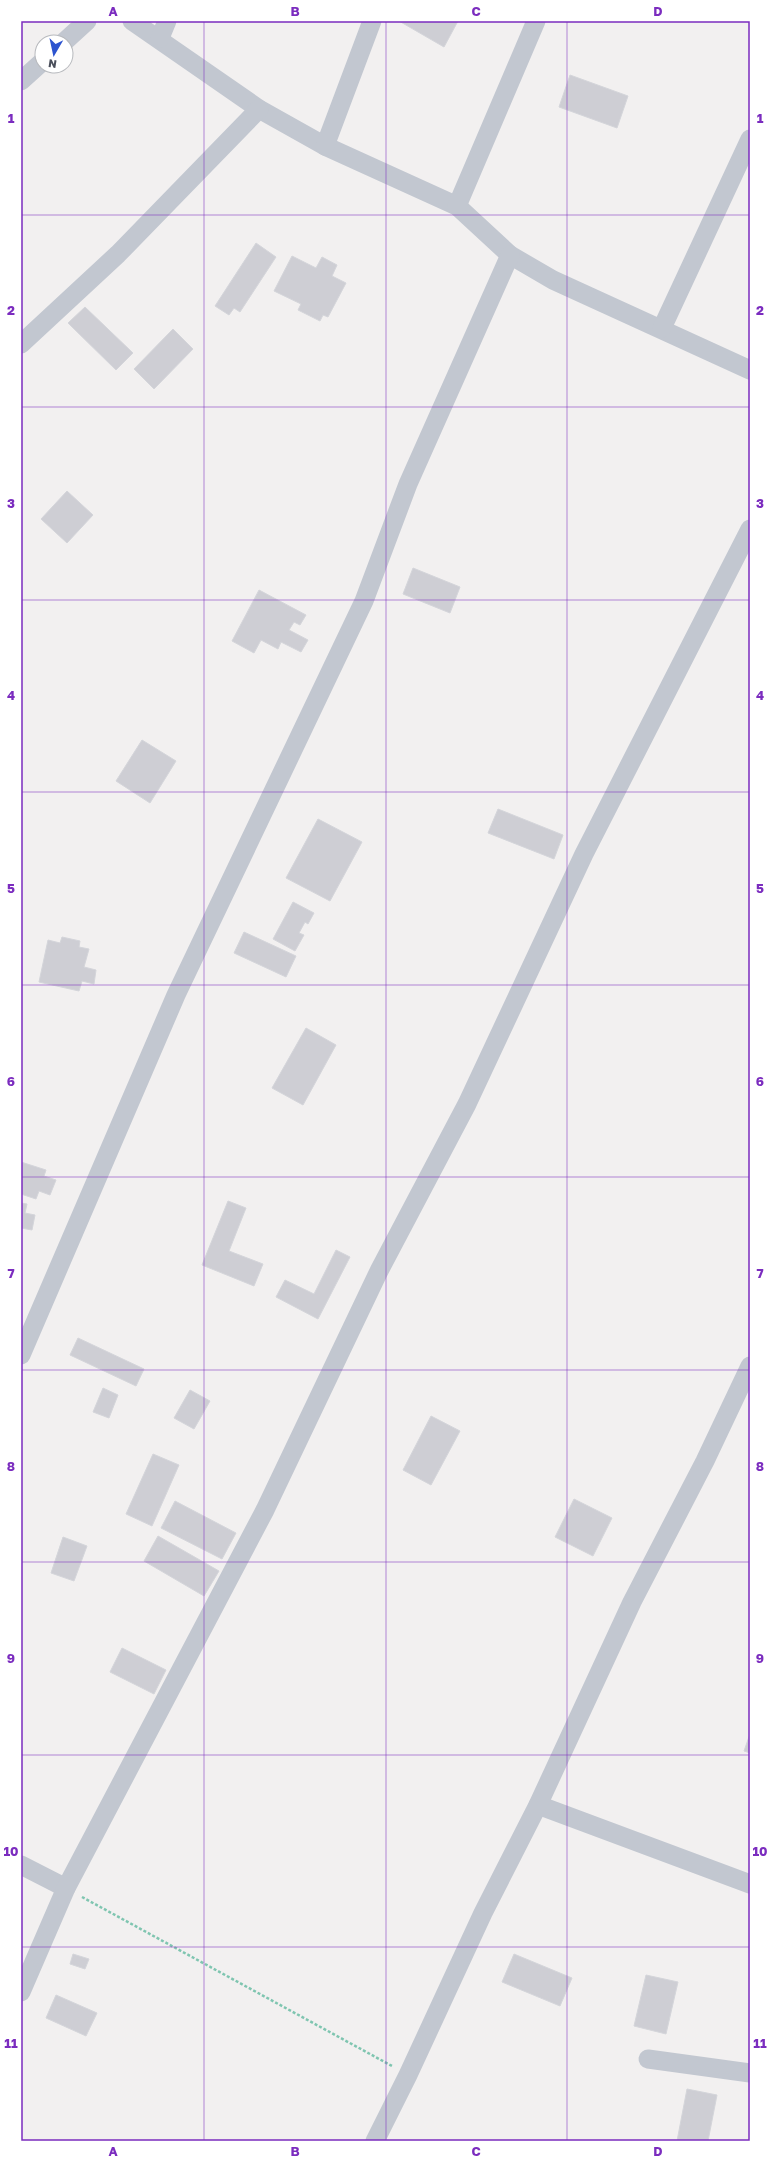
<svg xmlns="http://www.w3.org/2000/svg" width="771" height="2162" font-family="'Golos Text',sans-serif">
  <rect width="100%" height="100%" fill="#f2f0f0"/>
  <!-- building -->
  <g fill="#ceced4" stroke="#d4d5da">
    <path d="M 399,21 L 458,21 L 444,47 Z"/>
    <path d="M 570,75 L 628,96 L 617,128 L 559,107 Z"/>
    <path d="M 256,243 L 276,257 L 240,312 L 234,308 L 229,315 L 215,306 Z"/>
    <path d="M 292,256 L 316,268 L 322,257 L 337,265 L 332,276 L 346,283 L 328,317 L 323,315 L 320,321 L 298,310 L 301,304 L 274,291 Z"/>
    <path d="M 85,307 L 133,353 L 116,370 L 68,323 Z"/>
    <path d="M 173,329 L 193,349 L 154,389 L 134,369 Z"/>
    <path d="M 67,491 L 93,515 L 67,543 L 41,519 Z"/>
    <path d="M 413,568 L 460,587 L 450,613 L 403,594 Z"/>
    <path d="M 259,590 L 306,615 L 300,625 L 294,622 L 289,630 L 308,640 L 301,652 L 281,642 L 278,649 L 261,640 L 254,653 L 232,641 Z"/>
    <path d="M 142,740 L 176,761 L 150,803 L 116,781 Z"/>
    <path d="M 498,809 L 563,835 L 554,859 L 488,833 Z"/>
    <path d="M 318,819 L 362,842 L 330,901 L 286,878 Z"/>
    <path d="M 293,902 L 314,913 L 308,924 L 305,922 L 299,933 L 304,935 L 295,951 L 273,939 Z"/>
    <path d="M 244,932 L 296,956 L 286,977 L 234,953 Z"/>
    <path d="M 62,937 L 80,941 L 79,947 L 89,949 L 84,967 L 96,970 L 94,984 L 82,981 L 79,991 L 39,982 L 48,940 L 60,943 Z"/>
    <path d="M 306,1028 L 336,1045 L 303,1105 L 272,1088 Z"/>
    <path d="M 21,1162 L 46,1170 L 44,1176 L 56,1180 L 50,1195 L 39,1191 L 36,1199 L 21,1194 Z"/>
    <path d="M 228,1201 L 246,1208 L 229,1251 L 263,1264 L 254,1286 L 202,1265 Z"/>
    <path d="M 21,1203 L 27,1204 L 25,1213 L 35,1215 L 32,1230 L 21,1228 Z"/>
    <path d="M 336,1250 L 350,1257 L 318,1319 L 276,1297 L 285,1280 L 314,1294 Z"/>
    <path d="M 78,1338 L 144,1369 L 136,1386 L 70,1355 Z"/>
    <path d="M 103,1388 L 118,1395 L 109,1418 L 93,1412 Z"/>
    <path d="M 190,1390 L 210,1401 L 194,1429 L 174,1418 Z"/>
    <path d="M 431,1416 L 460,1431 L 431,1485 L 403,1470 Z"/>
    <path d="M 153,1454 L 179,1465 L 152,1526 L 126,1514 Z"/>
    <path d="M 574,1499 L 612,1518 L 593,1556 L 555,1537 Z"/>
    <path d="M 175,1501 L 236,1533 L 222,1559 L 161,1528 Z"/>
    <path d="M 158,1536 L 219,1571 L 204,1596 L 144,1561 Z"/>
    <path d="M 63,1537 L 87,1546 L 74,1581 L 51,1573 Z"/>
    <path d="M 122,1648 L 166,1670 L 154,1694 L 110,1672 Z"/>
    <path d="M 750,1734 L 750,1753 L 744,1751 Z"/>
    <path d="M 73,1954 L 89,1959 L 85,1969 L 70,1964 Z"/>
    <path d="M 514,1954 L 572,1978 L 560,2006 L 502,1982 Z"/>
    <path d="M 646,1975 L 678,1982 L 666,2034 L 634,2026 Z"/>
    <path d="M 56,1995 L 97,2013 L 86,2036 L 46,2018 Z"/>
    <path d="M 687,2089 L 717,2095 L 708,2141 L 677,2141 Z"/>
  </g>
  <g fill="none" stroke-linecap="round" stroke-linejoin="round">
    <!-- path -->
    <path stroke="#7fc5b0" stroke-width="2.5" stroke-dasharray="3 2" stroke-linecap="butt" d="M 82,1897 L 392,2066"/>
    <!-- street -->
    <g stroke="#c2c7d0" stroke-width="19">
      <path d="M 132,21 L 259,109 L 325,146 L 457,206 L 510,255 L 553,280 L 750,370"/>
      <path d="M 160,38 L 167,21"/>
      <path d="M 64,42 L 87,21"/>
      <path d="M 21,81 L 42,62"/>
      <path d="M 325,146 L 372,21"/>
      <path d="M 457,206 L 536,21"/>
      <path d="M 662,328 L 750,139"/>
      <path d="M 21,344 L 118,254 L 259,109"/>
      <path d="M 21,1355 L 176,995 L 364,601 L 408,484 L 510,255"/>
      <path d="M 538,1805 L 750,1884"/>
      <path d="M 21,1865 L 66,1888"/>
      <path d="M 21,1992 L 66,1888 L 265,1510 L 379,1271 L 467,1104 L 584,854 L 750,529"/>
      <path d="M 648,2059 L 750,2073"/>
      <path d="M 375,2141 L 408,2075 L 483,1913 L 538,1805 L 632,1602 L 705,1461 L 750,1366"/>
    </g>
  </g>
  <!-- grid -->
  <path fill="none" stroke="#7b2cbf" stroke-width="1" stroke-opacity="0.55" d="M 204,21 L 204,2141M 386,21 L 386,2141M 567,21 L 567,2141M 21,215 L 750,215M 21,407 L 750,407M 21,600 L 750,600M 21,792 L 750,792M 21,985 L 750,985M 21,1177 L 750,1177M 21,1370 L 750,1370M 21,1562 L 750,1562M 21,1755 L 750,1755M 21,1947 L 750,1947"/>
  <!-- border -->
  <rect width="771" height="2162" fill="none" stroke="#ffffff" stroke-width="44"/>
  <!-- north arrow -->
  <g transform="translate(54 54) rotate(189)"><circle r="19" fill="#ffffff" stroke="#b7b9bd"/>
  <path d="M0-3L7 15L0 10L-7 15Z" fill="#2d54cf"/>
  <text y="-6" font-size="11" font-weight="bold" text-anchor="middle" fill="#4a4f5b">N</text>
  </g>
  <rect x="22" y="22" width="727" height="2118" fill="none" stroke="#7b2cbf" stroke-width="1.5"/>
  <g font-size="13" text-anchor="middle" font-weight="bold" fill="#7b2cbf">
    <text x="113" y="16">A</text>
    <text x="295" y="16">B</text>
    <text x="476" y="16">C</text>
    <text x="658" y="16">D</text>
    <text x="11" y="123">1</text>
    <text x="760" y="123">1</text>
    <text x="11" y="315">2</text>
    <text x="760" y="315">2</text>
    <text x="11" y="508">3</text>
    <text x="760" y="508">3</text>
    <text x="11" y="700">4</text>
    <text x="760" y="700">4</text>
    <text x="11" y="893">5</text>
    <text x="760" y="893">5</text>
    <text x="11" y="1086">6</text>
    <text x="760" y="1086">6</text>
    <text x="11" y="1278">7</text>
    <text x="760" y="1278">7</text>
    <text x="11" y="1471">8</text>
    <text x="760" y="1471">8</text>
    <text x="11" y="1663">9</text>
    <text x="760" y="1663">9</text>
    <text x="11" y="1856">10</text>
    <text x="760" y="1856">10</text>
    <text x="11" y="2048">11</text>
    <text x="760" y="2048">11</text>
    <text x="113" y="2156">A</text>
    <text x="295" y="2156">B</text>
    <text x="476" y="2156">C</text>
    <text x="658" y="2156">D</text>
  </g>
</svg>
